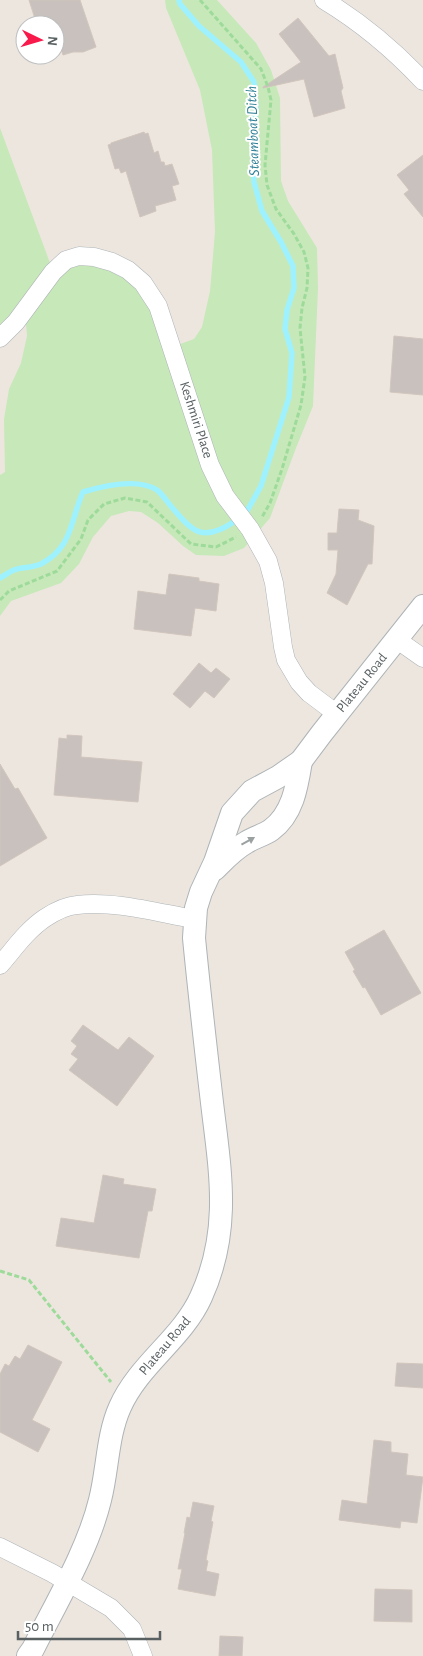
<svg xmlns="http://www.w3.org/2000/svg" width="423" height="1656" font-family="'Alegreya Sans',sans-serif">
  <rect width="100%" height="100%" fill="#ede6df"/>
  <!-- green -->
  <path fill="#c7e8b9" d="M 165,0 L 217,0 L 256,43 L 271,70 L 280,98 L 281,181 L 288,201 L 317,248 L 318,288 L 313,406 L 296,448 L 270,518 L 244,548 L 224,556 L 196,555 L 183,546 L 158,523 L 141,512 L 129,511 L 111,516 L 93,537 L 79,564 L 61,583 L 11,601 L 0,616 L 0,475 L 5,472 L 4,419 L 9,389 L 21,363 L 27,336 L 25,310 L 0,338 L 0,128 L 53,271 L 66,260 L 128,270 L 172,347 L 194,339 L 202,327 L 210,291 L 215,232 L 212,150 L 200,90 L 166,8 Z"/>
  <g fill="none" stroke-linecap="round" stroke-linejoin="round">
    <!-- stream -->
    <g stroke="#9ef2ff" stroke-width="5.5">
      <path d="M 179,0 L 180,4 L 199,26 L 241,62 L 254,82 L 256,107 L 253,151 L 254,182 L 262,211 L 281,242 L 293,266 L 294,288 L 287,310 L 285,329 L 292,353 L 289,397 L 261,486 L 247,511"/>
      <path d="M 0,578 C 4,576 9,572 14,570 C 22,567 32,568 41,564 C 73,547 70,521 83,492 C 103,486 138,478 157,490 C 162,494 166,500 170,505 C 192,531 202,544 235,521"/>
    </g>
  </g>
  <!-- building -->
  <g fill="#c8c1bd" stroke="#d2c6bd">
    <path d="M 29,0 L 80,0 L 96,47 L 83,52 L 73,52 L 63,55 L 61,49 L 55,51 L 55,25 L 37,25 Z"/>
    <path d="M 298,18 L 329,56 L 335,54 L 343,88 L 341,91 L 345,108 L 314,117 L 304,79 L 263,88 L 263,87 L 301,62 L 279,34 Z"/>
    <path d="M 144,132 L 145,134 L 148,133 L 154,153 L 158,151 L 161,162 L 164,162 L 165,166 L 172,164 L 179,184 L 172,186 L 176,200 L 155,206 L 156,211 L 140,217 L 126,171 L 121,173 L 119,168 L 115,169 L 108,145 L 111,144 L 111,143 Z"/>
    <path d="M 423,155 L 423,217 L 404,194 L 409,190 L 397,175 Z"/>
    <path d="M 394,336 L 423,339 L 423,395 L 390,392 Z"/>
    <path d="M 339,509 L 359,510 L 358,520 L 374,526 L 372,564 L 368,564 L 347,605 L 327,593 L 336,574 L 338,550 L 328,550 L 328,533 L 337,533 Z"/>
    <path d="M 169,574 L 199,578 L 199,581 L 219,584 L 216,611 L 195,608 L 191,636 L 134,629 L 138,591 L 166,595 Z"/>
    <path d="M 199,663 L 211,673 L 216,668 L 230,679 L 214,698 L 205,691 L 190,708 L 173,694 Z"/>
    <path d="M 67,735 L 82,736 L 81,757 L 142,762 L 138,802 L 54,795 L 59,738 L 67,739 Z"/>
    <path d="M 0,764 L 15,789 L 18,788 L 47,838 L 0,866 Z"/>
    <path d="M 384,930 L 421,993 L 381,1015 L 365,987 L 363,988 L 353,971 L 355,970 L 345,952 Z"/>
    <path d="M 83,1025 L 118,1050 L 129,1037 L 154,1056 L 117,1106 L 69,1070 L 78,1059 L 71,1054 L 77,1046 L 71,1041 Z"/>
    <path d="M 103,1175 L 124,1179 L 123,1184 L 156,1189 L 152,1211 L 148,1211 L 139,1258 L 56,1246 L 61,1218 L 94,1223 Z"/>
    <path d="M 28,1345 L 62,1362 L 32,1420 L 50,1429 L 38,1452 L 0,1432 L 0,1374 L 5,1364 L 9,1366 L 15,1356 L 20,1359 Z"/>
    <path d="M 397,1363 L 423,1364 L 423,1388 L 395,1386 Z"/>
    <path d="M 374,1440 L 391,1442 L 391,1452 L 408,1454 L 406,1475 L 423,1477 L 417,1523 L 401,1521 L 400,1528 L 339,1520 L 342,1500 L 367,1504 Z"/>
    <path d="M 193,1502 L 214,1506 L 211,1521 L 213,1522 L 206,1560 L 208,1561 L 206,1571 L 219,1574 L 215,1596 L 178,1589 L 182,1569 L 178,1569 L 185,1533 L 184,1533 L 187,1517 L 190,1518 Z"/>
    <path d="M 375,1589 L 412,1590 L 412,1622 L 374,1621 Z"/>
    <path d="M 220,1636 L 243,1637 L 242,1656 L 219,1656 Z"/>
  </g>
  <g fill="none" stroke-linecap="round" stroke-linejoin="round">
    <defs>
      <g id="minor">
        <path d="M 324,0 C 362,23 393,49 423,81"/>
        <path d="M 0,338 L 16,322 L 53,272 L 66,260 L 79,256 L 94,257 L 112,262 L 128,270 L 143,283 L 158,306 L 210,465 L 225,496 L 250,529 L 268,561 L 274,583 L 283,647 L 286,660 L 299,682 L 309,693 L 337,714"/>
        <path d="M 396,639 L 423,658"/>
        <path d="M 0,965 C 14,949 27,930 45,918 C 54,912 65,906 77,905 C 112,900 159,913 194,919"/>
        <path d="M 0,1547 L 52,1573 L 111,1608 L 132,1629 L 143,1656"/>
      </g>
      <g id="tertiary">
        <path d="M 215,869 C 225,859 234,849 247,842 C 255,837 264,835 271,830 C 293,814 297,786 301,761"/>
        <path d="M 28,1656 L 33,1649 C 56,1603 88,1550 100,1500 C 108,1469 107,1436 120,1407 C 139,1364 182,1339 201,1297 C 233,1227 219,1166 211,1094 C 205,1042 199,990 194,938 L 196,908 L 201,892 L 215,862 L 232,813 L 252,791 L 278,777 L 301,761 L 322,733 L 423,606"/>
      </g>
    </defs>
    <!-- minor casing -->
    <use href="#minor" stroke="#aeb4b7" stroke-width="19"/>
    <!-- tertiary casing -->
    <use href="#tertiary" stroke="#aeb4b7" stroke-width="24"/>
    <!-- path -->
    <g stroke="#9edb9b" stroke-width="3" stroke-dasharray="5 2.5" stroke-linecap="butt">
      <path d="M 200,0 L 261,69 L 268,87 L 271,100 L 265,165 L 267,185 L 276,209 L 294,234 L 304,252 L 308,268 L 307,288 L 302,308 L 300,328 L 305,377 L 301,405 L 282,469 L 270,503 L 262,517"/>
      <path d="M 0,600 L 9,591 L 57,571 L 81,539 L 88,520 L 104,504 L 125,498 L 147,502 L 191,544 L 216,547 L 236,537"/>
      <path d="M 0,1271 L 29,1280 L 111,1382"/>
    </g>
    <!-- minor -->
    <use href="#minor" stroke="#fff" stroke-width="18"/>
    <!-- tertiary -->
    <use href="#tertiary" stroke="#fff" stroke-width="22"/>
  </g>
  <!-- one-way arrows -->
  <defs><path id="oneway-solid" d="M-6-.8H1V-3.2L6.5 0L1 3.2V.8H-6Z" transform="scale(1.25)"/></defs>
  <use fill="#9ba0a1" href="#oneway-solid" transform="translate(248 841) rotate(-29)"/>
  <g text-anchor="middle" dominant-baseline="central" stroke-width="4" stroke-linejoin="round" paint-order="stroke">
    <!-- street labels -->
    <g font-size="14" fill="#596062" stroke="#fff">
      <text transform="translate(196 420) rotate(72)">Keshmiri Place</text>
      <text transform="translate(362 683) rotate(-51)">Plateau Road</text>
      <text transform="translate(165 1346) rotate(-50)">Plateau Road</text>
    </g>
    <!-- water labels -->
    <g font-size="15" font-style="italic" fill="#2b7e95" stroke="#fff">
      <text transform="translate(253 131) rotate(-92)">Steamboat Ditch</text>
    </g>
  </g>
  <!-- north arrow -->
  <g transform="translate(40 40) rotate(95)"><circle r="24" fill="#ffffff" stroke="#bdbfc0"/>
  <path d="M0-4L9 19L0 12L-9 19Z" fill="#f91a4c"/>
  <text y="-8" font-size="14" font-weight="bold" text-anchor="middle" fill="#596062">N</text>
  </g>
  <!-- scale -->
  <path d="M18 1631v8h142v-8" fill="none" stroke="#596062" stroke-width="2.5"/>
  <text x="25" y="1631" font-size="15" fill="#596062" stroke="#ffffff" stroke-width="4" paint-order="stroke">50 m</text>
</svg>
